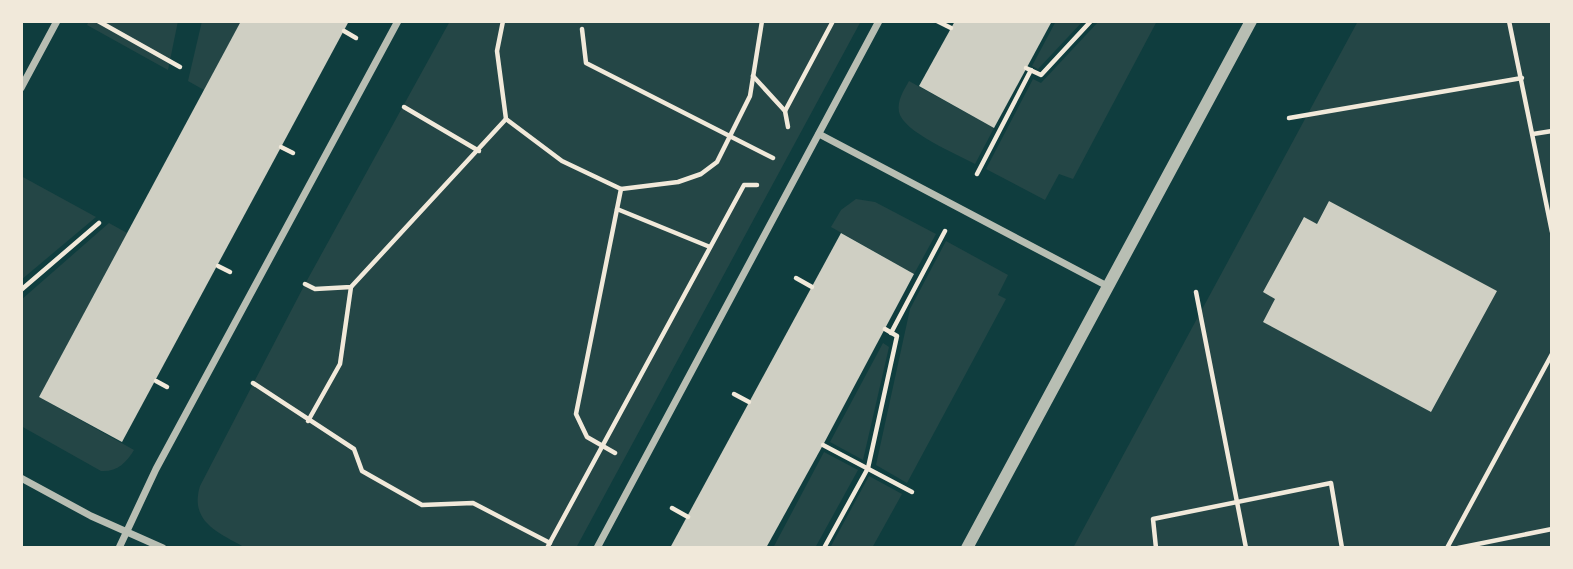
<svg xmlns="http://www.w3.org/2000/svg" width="1573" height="569" font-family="'Titillium Web',sans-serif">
  <rect width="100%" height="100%" fill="#0f3d3e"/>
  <!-- green -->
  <g fill="#244646" fill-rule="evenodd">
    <path d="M 89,21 L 178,21 L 168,70 L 87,25 Z"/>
    <path d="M 202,21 L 241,21 L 204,90 L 188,81 Z"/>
    <path d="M 450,21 L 861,21 L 576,548 L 246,548 C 219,533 189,522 200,486 L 305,284 Z"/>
    <path d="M 1056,21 L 1083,21 L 1038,69 L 1032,66 Z"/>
    <path d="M 1099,21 L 1157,21 L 1073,179 L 1059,174 L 1045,200 L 986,169 L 1033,79 L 1041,83 Z"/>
    <path d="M 1358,21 L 1552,21 L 1552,548 L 1073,548 ZM 1329,201 L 1496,291 L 1431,412 L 1264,322 L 1275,299 L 1264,292 L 1303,218 L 1317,224 Z"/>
    <path d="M 909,81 L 994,128 L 975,164 C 957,154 903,132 899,112 C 897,100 904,90 909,81 Z"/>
    <path d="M 21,176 L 96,217 L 21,280 Z"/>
    <path d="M 856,199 L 875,202 L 936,234 L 914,274 L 831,227 L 841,210 Z"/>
    <path d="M 109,223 L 127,233 L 39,397 L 134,450 C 126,463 117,472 101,471 L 21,426 L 21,300 Z"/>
    <path d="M 946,241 L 1008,275 L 998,295 L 1006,299 L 907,483 L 876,465 L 910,309 Z"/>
    <path d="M 883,343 L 889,347 L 863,460 L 830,442 Z"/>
    <path d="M 824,452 L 858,470 L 815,548 L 773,548 Z"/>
    <path d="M 869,476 L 902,494 L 872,548 L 830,548 Z"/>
  </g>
  <!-- building -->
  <g fill="#cfcfc3">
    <path d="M 241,21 L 349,21 L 122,442 L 39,397 Z"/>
    <path d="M 955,21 L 1052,21 L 994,128 L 919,86 Z"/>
    <path d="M 1329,201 L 1497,291 L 1431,412 L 1263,322 L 1275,299 L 1263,292 L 1304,217 L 1317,224 Z"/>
    <path d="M 841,233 L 914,274 L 823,445 L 766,548 L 670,548 Z"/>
  </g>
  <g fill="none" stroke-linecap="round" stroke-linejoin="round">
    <!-- path -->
    <g stroke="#f1e9da" stroke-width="4.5">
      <path d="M 98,21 L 180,67"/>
      <path d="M 503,21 L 497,51 L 506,119 L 562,161 L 621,189 L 678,182 L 701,174 L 717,162 L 750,96 L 762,21"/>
      <path d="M 937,21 L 951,28"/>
      <path d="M 1509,21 L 1552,232"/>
      <path d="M 582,29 L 586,63 L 773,158"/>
      <path d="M 344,31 L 356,38"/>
      <path d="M 1026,68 L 1041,75 L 1091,21"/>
      <path d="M 753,76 L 785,111"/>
      <path d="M 404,107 L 479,151"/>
      <path d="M 1289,118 L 1522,78"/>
      <path d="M 788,127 L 785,111 L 833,21"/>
      <path d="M 1533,134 L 1552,131"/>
      <path d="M 281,147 L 293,153"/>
      <path d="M 977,174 L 1031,70"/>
      <path d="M 617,209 L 710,247"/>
      <path d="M 218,266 L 230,272"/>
      <path d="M 796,278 L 812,287"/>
      <path d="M 305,284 L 315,289 L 351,287 L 506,119"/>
      <path d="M 21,290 L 99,223"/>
      <path d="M 1196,292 L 1246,548"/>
      <path d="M 891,333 L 945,231"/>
      <path d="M 156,381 L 167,387"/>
      <path d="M 253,383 L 354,449 L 362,471 L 422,505 L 473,503 L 550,543"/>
      <path d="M 734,394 L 749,402"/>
      <path d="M 308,421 L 340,364 L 351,287"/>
      <path d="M 823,445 L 912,492"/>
      <path d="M 615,453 L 587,437 L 576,414 L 621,189"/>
      <path d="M 672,508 L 688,517"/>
      <path d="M 547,548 L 744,185 L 757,185"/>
      <path d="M 824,548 L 868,468 L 897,336 L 885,329"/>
      <path d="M 1156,548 L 1153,519 L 1331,483 L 1342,548"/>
      <path d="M 1447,548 L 1552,354"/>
      <path d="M 1458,548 L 1552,529"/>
    </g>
    <!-- minor -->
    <g stroke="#b8beb3" stroke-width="7">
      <path d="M 21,88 L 57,21"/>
      <path d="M 819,134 L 1109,287"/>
      <path d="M 21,478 L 91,516 L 163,548"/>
      <path d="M 119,548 L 156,469 L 398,21"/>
      <path d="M 597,548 L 879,21"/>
    </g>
    <!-- tertiary -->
    <path stroke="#b8beb3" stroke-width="12" d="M 967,548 L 1251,21"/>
  </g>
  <!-- border -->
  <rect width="1573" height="569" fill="none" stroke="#f1e9da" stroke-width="46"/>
</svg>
